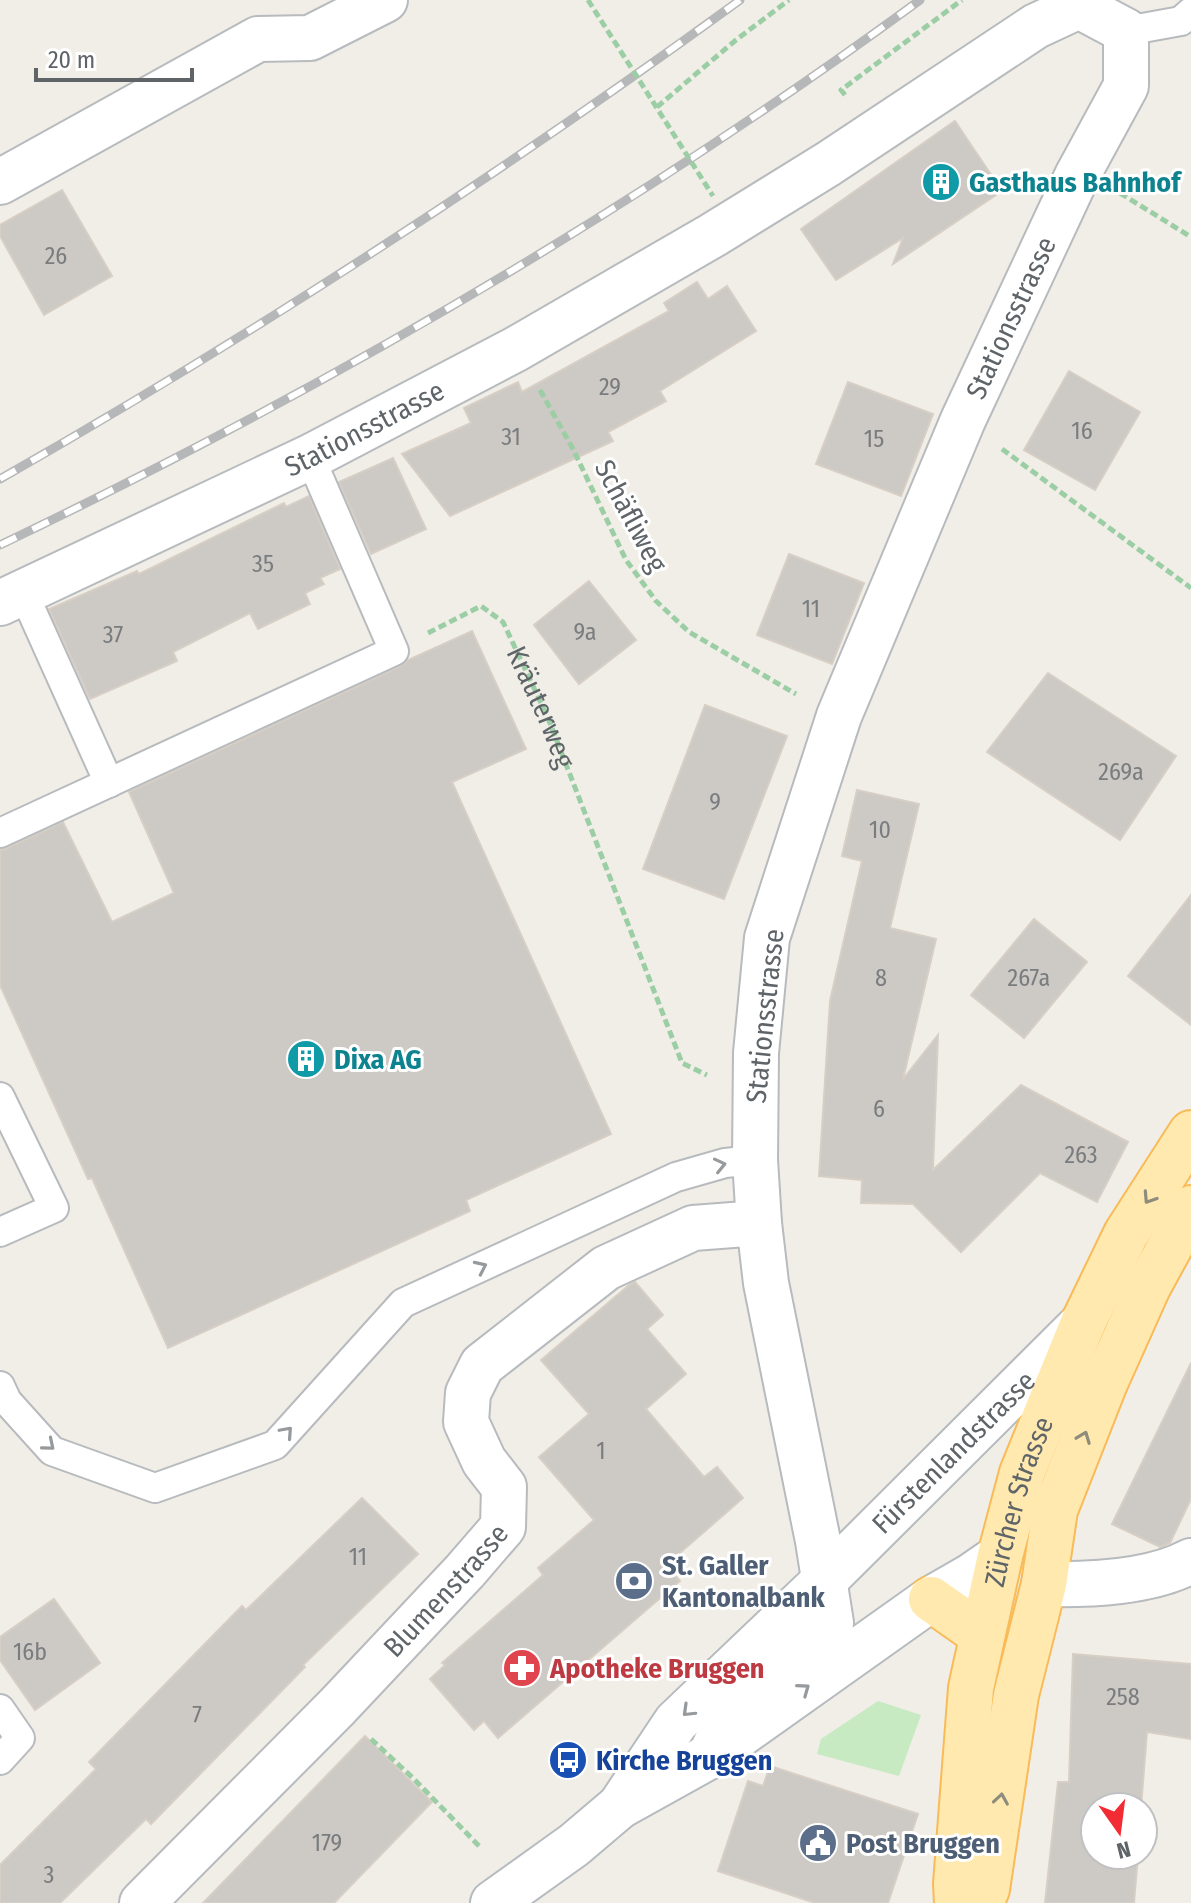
<svg xmlns="http://www.w3.org/2000/svg" width="1191" height="1903" font-family="'Fira Sans Condensed',sans-serif">
  <rect width="100%" height="100%" fill="#f1eee7"/>
  <!-- green -->
  <path fill="#c7eac3" d="M 878,1701 L 921,1715 L 899,1776 L 817,1754 L 821,1739 Z"/>
  <!-- building -->
  <g fill="#cdc9c4" stroke="#d7cfc5" stroke-width="2">
    <path d="M 955,121 L 1002,191 L 893,264 L 903,238 L 836,280 L 801,229 Z"/>
    <path d="M 62,190 L 112,276 L 44,315 L 0,236 L 0,225 Z"/>
    <path d="M 697,282 L 708,299 L 727,286 L 756,331 L 660,391 L 666,401 L 608,432 L 613,441 L 450,516 L 402,454 L 471,423 L 464,408 L 518,382 L 522,392 L 669,311 L 664,303 Z"/>
    <path d="M 1069,371 L 1140,412 L 1095,490 L 1024,450 Z"/>
    <path d="M 848,382 L 933,414 L 901,496 L 816,464 Z"/>
    <path d="M 393,458 L 426,529 L 371,554 L 339,482 Z"/>
    <path d="M 309,496 L 340,569 L 320,578 L 324,584 L 305,593 L 310,604 L 258,629 L 250,613 L 173,652 L 177,661 L 90,699 L 49,609 L 137,571 L 139,574 L 284,503 L 286,507 Z"/>
    <path d="M 789,554 L 864,583 L 832,664 L 757,635 Z"/>
    <path d="M 589,581 L 636,640 L 579,684 L 534,625 Z"/>
    <path d="M 472,631 L 526,749 L 452,782 L 611,1134 L 466,1200 L 470,1211 L 168,1348 L 92,1178 L 88,1179 L 0,985 L 0,850 L 7,848 L 63,822 L 112,922 L 174,893 L 129,792 L 401,666 L 408,660 Z"/>
    <path d="M 1048,673 L 1176,756 L 1120,840 L 987,752 Z"/>
    <path d="M 705,705 L 787,736 L 724,899 L 643,869 Z"/>
    <path d="M 857,790 L 919,804 L 890,928 L 936,939 L 903,1079 L 938,1035 L 933,1170 L 1021,1085 L 1128,1142 L 1097,1202 L 1040,1173 L 961,1252 L 913,1204 L 861,1203 L 862,1180 L 819,1176 L 830,1001 L 862,861 L 842,856 Z"/>
    <path d="M 1191,895 L 1191,1025 L 1128,976 Z"/>
    <path d="M 1034,919 L 1087,962 L 1024,1038 L 971,995 Z"/>
    <path d="M 635,1282 L 663,1315 L 647,1329 L 686,1374 L 646,1409 L 704,1477 L 717,1467 L 743,1498 L 666,1565 L 680,1581 L 498,1738 L 484,1721 L 474,1730 L 430,1679 L 445,1665 L 442,1663 L 543,1575 L 538,1568 L 594,1520 L 539,1457 L 589,1414 L 541,1360 L 629,1285 Z"/>
    <path d="M 1191,1363 L 1191,1499 L 1170,1543 L 1160,1547 L 1112,1524 Z"/>
    <path d="M 362,1498 L 418,1554 L 303,1665 L 305,1667 L 151,1824 L 146,1819 L 60,1903 L 0,1903 L 0,1865 L 96,1769 L 89,1762 L 242,1606 L 246,1610 Z"/>
    <path d="M 54,1599 L 100,1663 L 35,1710 L 0,1660 L 0,1637 Z"/>
    <path d="M 1073,1654 L 1191,1664 L 1191,1739 L 1147,1732 L 1141,1807 L 1095,1807 L 1095,1855 L 1138,1855 L 1134,1903 L 1045,1903 L 1058,1782 L 1069,1782 Z"/>
    <path d="M 365,1736 L 432,1802 L 334,1903 L 203,1903 Z"/>
    <path d="M 770,1766 L 918,1814 L 888,1903 L 815,1903 L 718,1871 L 748,1781 L 763,1786 Z"/>
  </g>
  <g fill="none" stroke-linecap="round" stroke-linejoin="round">
    <defs>
      <g id="service">
        <path d="M 1126,31 L 1181,21 L 1191,12"/>
        <path d="M 23,592 L 109,783"/>
        <path d="M 0,833 L 394,651 L 310,457"/>
        <path d="M 0,1097 L 54,1208 L 0,1232"/>
        <path d="M 0,1386 L 7,1401 L 52,1451 L 155,1488 L 275,1445 L 403,1303 L 676,1177 L 725,1163 L 755,1160"/>
        <path d="M 0,1709 L 20,1738 L 0,1760"/>
      </g>
      <g id="minor">
        <path d="M 0,182 L 258,39 L 310,38 L 385,0"/>
        <path id="s2" d="M 0,603 L 310,457 L 516,349 L 713,235 L 828,164 L 1036,26 L 1079,6 L 1126,31 L 1126,86 L 1077,176 L 963,420 L 839,716 L 767,938 L 756,1053 L 755,1160 L 759,1223 L 766,1283 L 818,1541 L 831,1623 L 727,1720 L 710,1756"/>
        <path d="M 1044,1584 C 1090,1585 1150,1583 1191,1561"/>
        <path id="s3" d="M 142,1903 L 337,1707 L 465,1571 L 503,1527 L 504,1487 L 484,1461 L 466,1422 L 468,1393 L 482,1365 L 606,1268 L 693,1228 L 759,1223"/>
      </g>
      <g id="secondary">
        <path id="s4" d="M 620,1806 L 676,1722 L 825,1580 L 1083,1323"/>
        <path d="M 493,1903 L 574,1845 L 620,1806 L 710,1756 L 931,1599 L 971,1576 L 1000,1556"/>
      </g>
      <g id="primary">
        <path d="M 931,1599 L 982,1635"/>
        <path id="s5" d="M 957,1903 L 956,1884 L 971,1688 L 1000,1556 L 1022,1473 L 1083,1323 L 1126,1234 L 1191,1133"/>
        <path d="M 981,1903 L 987,1889 L 1016,1695 L 1044,1584 L 1055,1510 L 1105,1383 L 1148,1287 L 1191,1208"/>
      </g>
    </defs>
    <!-- service casing -->
    <use href="#service" stroke="#b7bbbe" stroke-width="32"/>
    <!-- minor casing -->
    <use href="#minor" stroke="#b7bbbe" stroke-width="48"/>
    <!-- secondary casing -->
    <use href="#secondary" stroke="#b5bbbf" stroke-width="48"/>
    <!-- primary casing -->
    <use href="#primary" stroke="#f9ba58" stroke-width="48"/>
    <!-- path -->
    <g stroke="#9ccea5" stroke-width="5" stroke-dasharray="8 4" stroke-linecap="butt">
      <path d="M 845,95 L 841,90 L 962,0"/>
      <path d="M 657,107 L 736,40 L 789,0"/>
      <path d="M 1120,193 L 1191,237"/>
      <path d="M 540,390 L 573,449 L 626,560 L 656,601 L 689,632 L 796,694"/>
      <path d="M 1002,449 L 1191,588"/>
      <path id="s1" d="M 428,633 L 481,606 L 503,622 L 548,718 L 682,1063 L 707,1075"/>
      <path d="M 371,1739 L 414,1779 L 481,1848"/>
    </g>
    <!-- service -->
    <use href="#service" stroke="#fff" stroke-width="28"/>
    <!-- minor -->
    <use href="#minor" stroke="#fff" stroke-width="44"/>
    <!-- secondary -->
    <use href="#secondary" stroke="#fff" stroke-width="44"/>
    <!-- primary -->
    <use href="#primary" stroke="#ffe9af" stroke-width="44"/>
    <defs>
      <g id="rail">
        <path d="M 0,479 C 255,334 502,173 740,0"/>
        <path d="M 0,545 C 322,391 632,211 920,0"/>
      </g>
    </defs>
    <!-- rail casing -->
    <use href="#rail" stroke="#b6b7b8" stroke-width="9"/>
    <!-- rail -->
    <use href="#rail" stroke="#fff" stroke-width="6" stroke-dasharray="18" stroke-linecap="butt"/>
    <!-- path-bridge -->
    <path stroke="#9ccea5" stroke-width="5" stroke-dasharray="8 4" stroke-linecap="butt" d="M 588,0 L 713,196"/>
  </g>
  <!-- one-way arrows -->
  <defs><path id="oneway-chevron" d="M-2-3.5L2.5 0L-2 3.5" fill="none" stroke-width="1.6" stroke-linecap="round" stroke-linejoin="round" transform="scale(2)"/></defs>
  <g stroke="#969a9d">
    <use href="#oneway-chevron" transform="translate(720 1165) rotate(-13)"/>
    <use href="#oneway-chevron" transform="translate(481 1267) rotate(-25)"/>
    <use href="#oneway-chevron" transform="translate(287 1432) rotate(-48)"/>
    <use href="#oneway-chevron" transform="translate(49 1445) rotate(40)"/>
    <use href="#oneway-chevron" transform="translate(804 1689) rotate(-36)"/>
    <use href="#oneway-chevron" transform="translate(688 1711) rotate(136)"/>
  </g>
  <g stroke="#8e8c7d">
    <use href="#oneway-chevron" transform="translate(1149 1198) rotate(123)"/>
    <use href="#oneway-chevron" transform="translate(1084 1437) rotate(-69)"/>
    <use href="#oneway-chevron" transform="translate(1001 1799) rotate(-81)"/>
  </g>
  <!-- icons -->
  <defs>
    <symbol id="building-disc" viewBox="-11 -11 22 22"><circle r="9.5" fill="#0f9aa8" stroke="#fff"/><path d="M-4-6H4V6H1V3H-1V6H-4ZM-2.5-4.3h1.7v1.8h-1.7ZM.8-4.3h1.7v1.8H.8ZM-2.5-1h1.7V.8h-1.7ZM.8-1h1.7V.8H.8Z" fill="#fff"/></symbol>
    <symbol id="bank-disc" viewBox="-11 -11 22 22"><circle r="9.5" fill="#5c6f8a" stroke="#fff"/><path d="M-6-4H6V4H-6ZM0-2.3a2.3 2.3 0 1 0 0 4.6a2.3 2.3 0 1 0 0-4.6Z" fill="#fff"/></symbol>
    <symbol id="pharmacy-disc" viewBox="-11 -11 22 22"><circle r="9.5" fill="#e0444e" stroke="#fff"/><path d="M-2-6h4v4h4v4h-4v4h-4v-4h-4v-4h4Z" fill="#fff"/></symbol>
    <symbol id="bus-disc" viewBox="-11 -11 22 22"><circle r="9.5" fill="#1a4fb4" stroke="#fff"/><path d="M-5-6H5V4H4V6H2V4H-2V6H-4V4H-5ZM-3.5-4V0h7V-4ZM-3.5 1.2v1.5H-2V1.2ZM2 1.2v1.5H3.5V1.2Z" fill="#fff"/></symbol>
    <symbol id="civic-disc" viewBox="-11 -11 22 22"><circle r="9.5" fill="#5c6f8a" stroke="#fff"/><path d="M-.6-6.5H3V-4.5H.6V-3L4-1V1h2V6H-6V1h2V-1L-.6-3ZM-1.2 2.5V6h2.4V2.5Z" fill="#fff"/></symbol>
  </defs>
  <g fill-rule="evenodd">
    <use href="#building-disc" x="919" y="160" width="44" height="44"/>
    <use href="#building-disc" x="284" y="1037" width="44" height="44"/>
    <use href="#bank-disc" x="612" y="1559" width="44" height="44"/>
    <use href="#pharmacy-disc" x="500" y="1646" width="44" height="44"/>
    <use href="#bus-disc" x="546" y="1738" width="44" height="44"/>
    <use href="#civic-disc" x="796" y="1821" width="44" height="44"/>
  </g>
  <g text-anchor="middle" dominant-baseline="central" stroke-width="6" stroke-linejoin="round" paint-order="stroke">
    <!-- number labels -->
    <g font-size="24" fill="#7a7d7f">
      <text x="56" y="256">26</text>
      <text x="610" y="387">29</text>
      <text x="1082" y="431">16</text>
      <text x="511" y="437">31</text>
      <text x="874" y="439">15</text>
      <text x="263" y="564">35</text>
      <text x="811" y="609">11</text>
      <text x="585" y="632">9a</text>
      <text x="113" y="635">37</text>
      <text x="1121" y="772">269a</text>
      <text x="715" y="802">9</text>
      <text x="880" y="830">10</text>
      <text x="881" y="978">8</text>
      <text x="1029" y="978">267a</text>
      <text x="879" y="1109">6</text>
      <text x="1081" y="1155">263</text>
      <text x="601" y="1451">1</text>
      <text x="358" y="1557">11</text>
      <text x="30" y="1652">16b</text>
      <text x="1123" y="1697">258</text>
      <text x="197" y="1715">7</text>
      <text x="327" y="1843">179</text>
      <text x="49" y="1875">3</text>
    </g>
    <!-- culture labels -->
    <g font-size="28" font-weight="bold" fill="#0d838f" stroke="#fff" text-anchor="start">
      <text x="969" y="182">Gasthaus Bahnhof</text>
      <text x="334" y="1059">Dixa AG</text>
    </g>
    <!-- street labels -->
    <g font-size="28" fill="#5e6468" stroke="#fff">
      <text transform="translate(1011 318) rotate(-65)">Stationsstrasse</text>
      <text stroke="none"><textPath href="#s2" startOffset="404">Stationsstrasse</textPath></text>
      <text transform="translate(631 516) rotate(62)">Schäfliweg</text>
      <text stroke="none"><textPath href="#s1" startOffset="180">Kräuterweg</textPath></text>
      <text transform="translate(765 1016) rotate(-84)">Stationsstrasse</text>
      <text stroke="none"><textPath href="#s4" startOffset="488">Fürstenlandstrasse</textPath></text>
      <text stroke="none"><textPath href="#s5" startOffset="408">Zürcher Strasse</textPath></text>
      <text stroke="none"><textPath href="#s3" startOffset="436">Blumenstrasse</textPath></text>
    </g>
    <!-- service labels -->
    <g font-size="28" font-weight="bold" fill="#4e5e75" stroke="#fff" text-anchor="start">
      <text x="662" y="1565">St. Galler<tspan x="662" dy="32">Kantonalbank</tspan></text>
      <text x="846" y="1843">Post Bruggen</text>
    </g>
    <!-- health labels -->
    <g font-size="28" font-weight="bold" fill="#be3a42" stroke="#fff" text-anchor="start">
      <text x="550" y="1668">Apotheke Bruggen</text>
    </g>
    <!-- transit labels -->
    <g font-size="28" font-weight="bold" fill="#164399" stroke="#fff" text-anchor="start">
      <text x="596" y="1760">Kirche Bruggen</text>
    </g>
  </g>
  <!-- north arrow -->
  <g transform="translate(1119 1831) rotate(166)"><circle r="38" fill="#ffffff" stroke="#bfc1c3" stroke-width="2"/>
  <path d="M0-6L14 30L0 20L-14 30Z" fill="#f32c33"/>
  <text y="-12" font-size="22" font-weight="bold" text-anchor="middle" fill="#5e6468">N</text>
  </g>
  <!-- scale -->
  <path d="M36 68v12h156v-12" fill="none" stroke="#5e6468" stroke-width="4"/>
  <text x="48" y="68" font-size="24" fill="#5e6468" stroke="#ffffff" stroke-width="6" paint-order="stroke">20 m</text>
</svg>
